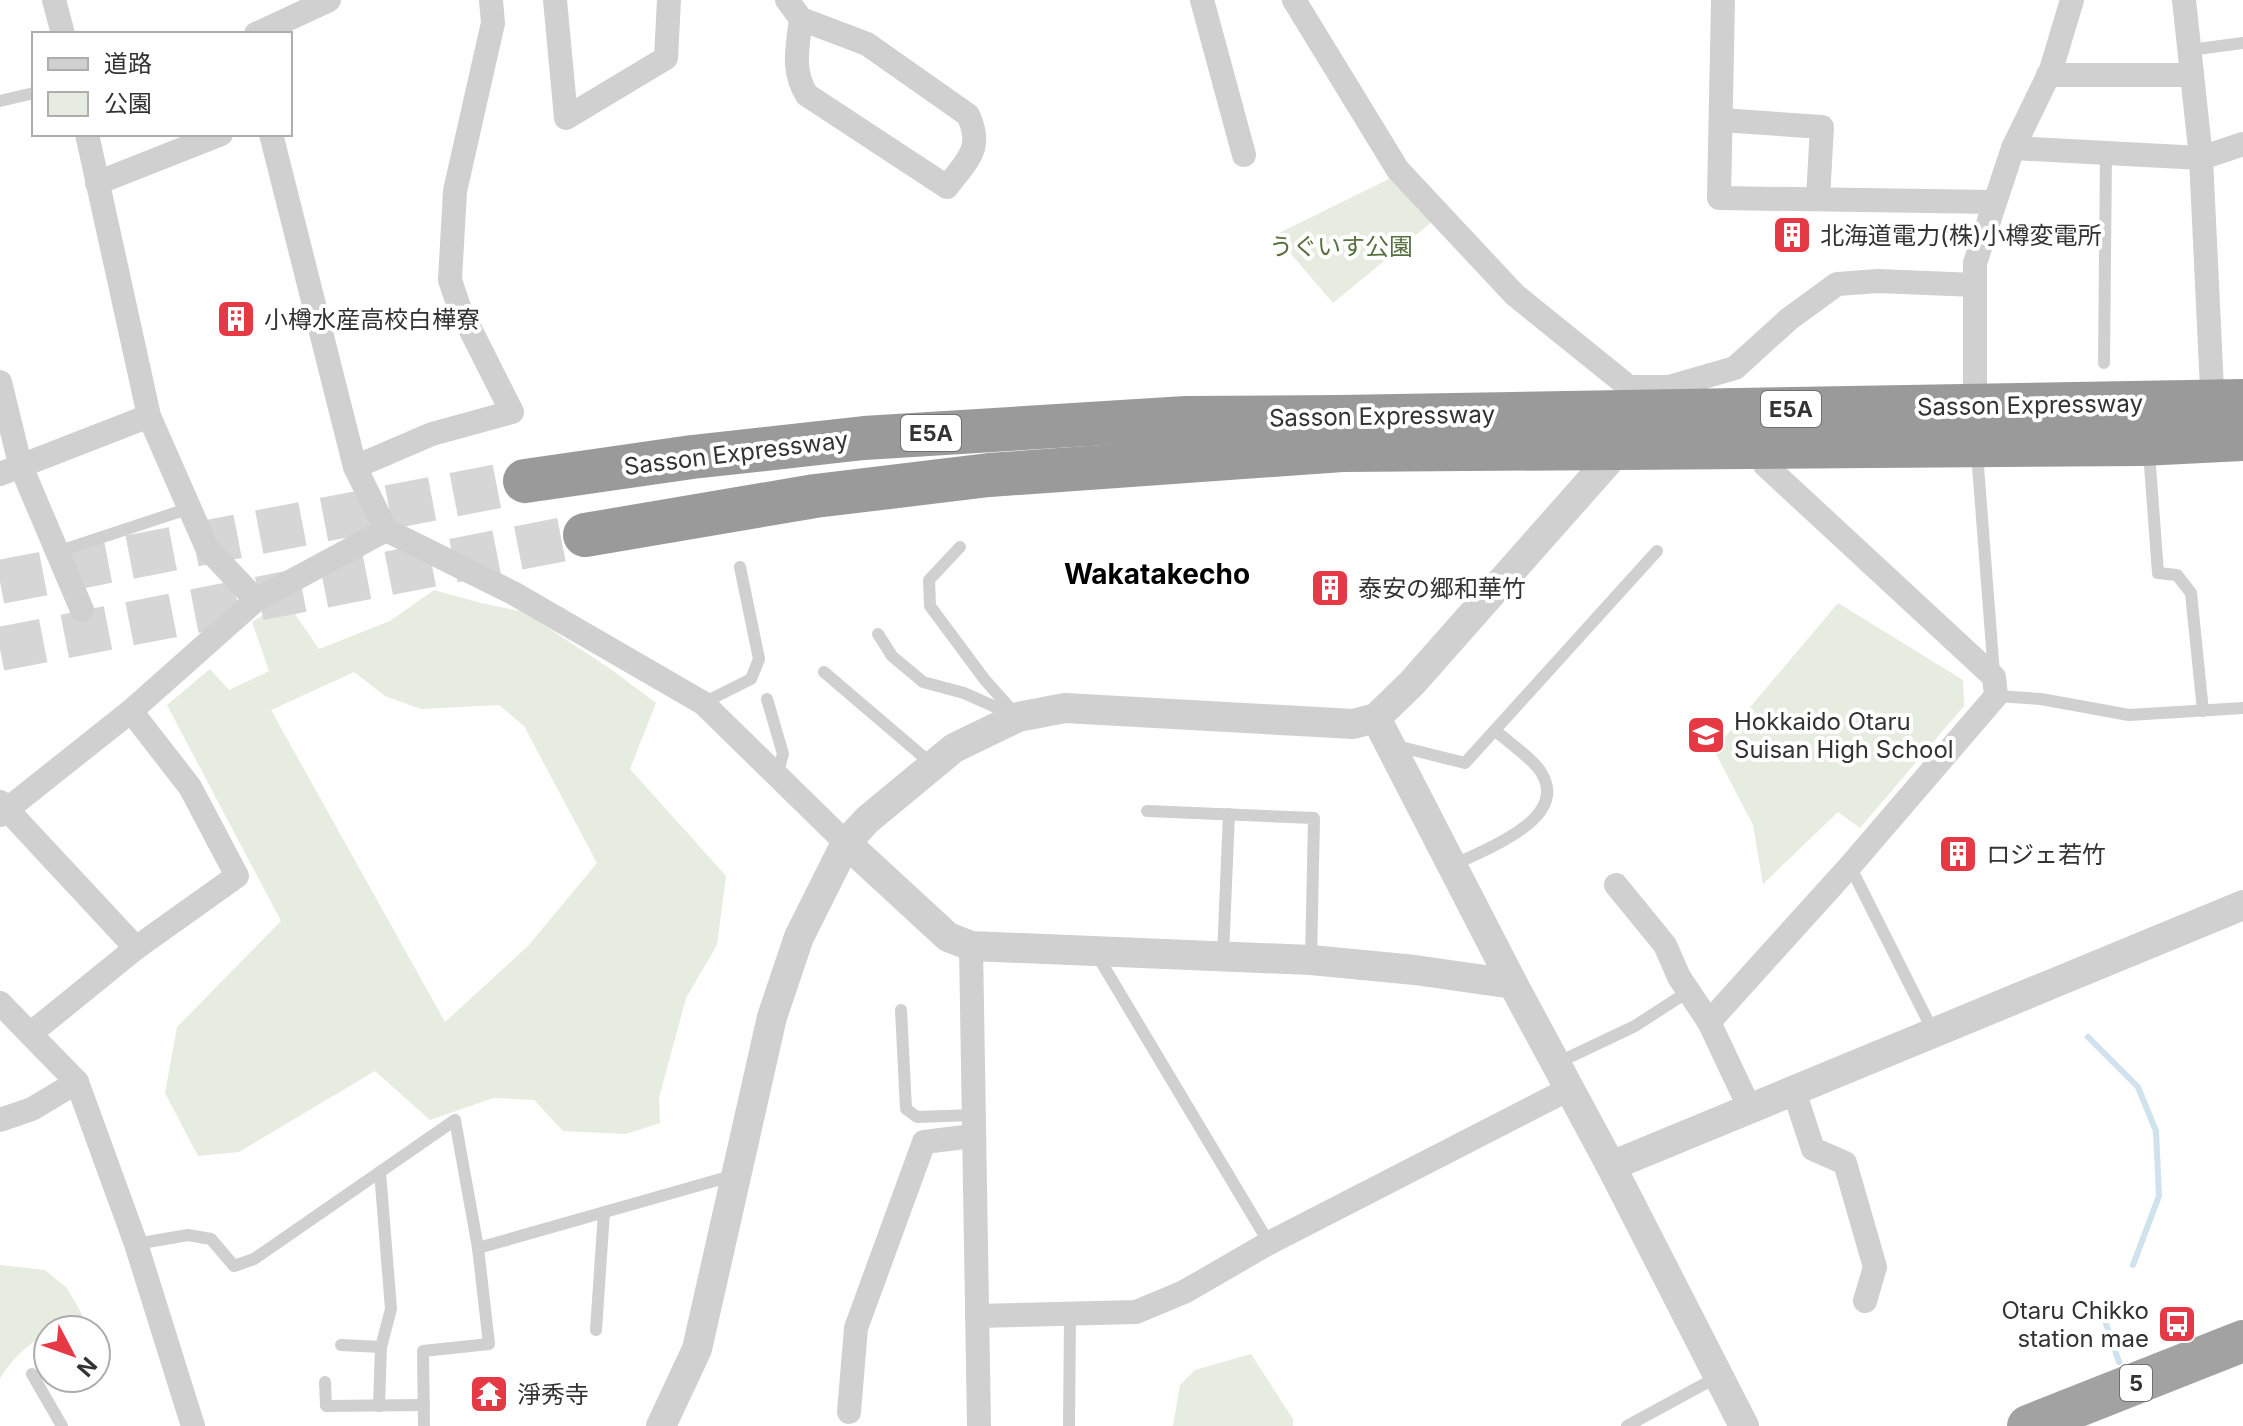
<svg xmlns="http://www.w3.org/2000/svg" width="2243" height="1426" font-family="Inter,'Noto Sans JP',sans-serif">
  <rect width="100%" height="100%" fill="#fff"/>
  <!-- green -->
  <g fill="#e6ecdf" fill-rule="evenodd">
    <path d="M 1393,177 L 1433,221 L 1333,303 L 1275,235 Z"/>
    <path d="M 434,590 L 481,603 L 524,612 L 612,670 L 656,703 L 630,769 L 726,876 L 717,945 L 686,998 L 659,1098 L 660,1123 L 626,1134 L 563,1131 L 534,1100 L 493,1098 L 430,1120 L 375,1071 L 239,1152 L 198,1156 L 165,1093 L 177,1027 L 281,921 L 167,705 L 210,669 L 229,690 L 269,671 L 252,622 L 286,601 L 319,649 L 390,621 ZM 354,672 L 385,696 L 421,709 L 499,705 L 524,726 L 597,863 L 528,946 L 445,1022 L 271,710 Z"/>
    <path d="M 1838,603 L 1963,680 L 1964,706 L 1860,828 L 1838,812 L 1763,884 L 1753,825 L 1714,750 Z"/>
    <path d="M 0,1265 L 45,1270 L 67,1288 L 91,1330 L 48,1330 L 48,1336 C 31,1338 8,1364 0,1379 Z"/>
    <path d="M 1251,1354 L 1293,1419 L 1293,1426 L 1173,1426 L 1180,1385 L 1195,1370 Z"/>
  </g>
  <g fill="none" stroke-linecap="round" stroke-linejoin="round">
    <!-- stream -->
    <g stroke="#cfe2ee" stroke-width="6">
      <path d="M 2088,1037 L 2138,1087 L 2156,1131 L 2159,1196 L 2133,1265"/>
      <path d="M 2106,1324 L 2119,1362"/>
    </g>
    <!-- motorway-tunnel -->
    <g stroke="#d6d6d6" stroke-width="44" stroke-dasharray="44 22" stroke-linecap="butt">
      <path d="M 0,582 L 525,481"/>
      <path d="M 0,649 L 585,535"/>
    </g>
    <!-- service -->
    <g stroke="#d0d0d0" stroke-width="12">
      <path d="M 2190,50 L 2243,43"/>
      <path d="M 0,101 L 34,93"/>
      <path d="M 2104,363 L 2106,153"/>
      <path d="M 2149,452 L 2158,573 L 2177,575 L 2191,593 L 2203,711"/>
      <path d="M 1977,453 L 1994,674"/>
      <path d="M 960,547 L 929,580 L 930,606 L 985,680 L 1018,717"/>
      <path d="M 57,552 L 190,508"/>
      <path d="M 878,634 L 892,656 L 923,682 L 964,693 L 1011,714"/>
      <path d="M 824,672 L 933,765"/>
      <path d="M 1996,696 L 2041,699 L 2129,715 L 2243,708"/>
      <path d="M 767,699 L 783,754 L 777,776"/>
      <path d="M 703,703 L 751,679 L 759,659 L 740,567"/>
      <path d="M 1393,745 L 1465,763 L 1657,551"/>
      <path d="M 1147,811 L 1314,818 L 1311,960"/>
      <path d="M 1452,866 C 1484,849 1569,820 1542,774 C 1535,760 1508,742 1496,731"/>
      <path d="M 1850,866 L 1934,1033"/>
      <path d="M 1097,955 L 1269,1243"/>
      <path d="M 1223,955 L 1229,814"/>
      <path d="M 901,1010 L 906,1109 L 917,1117 L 973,1115"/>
      <path d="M 1555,1064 L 1635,1026 L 1689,991"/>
      <path d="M 136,1244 L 188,1235 L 211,1239 L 234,1266 L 254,1259 L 455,1120 L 478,1248 L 735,1175"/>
      <path d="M 596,1330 L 604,1212"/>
      <path d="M 341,1345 L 381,1347"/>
      <path d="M 32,1374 L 62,1426"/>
      <path d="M 325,1382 L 326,1406 L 424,1405"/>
      <path d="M 379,1406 L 381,1347 L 391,1309 L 380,1172"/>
      <path d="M 424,1426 L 423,1351 L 489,1344 L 478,1248"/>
      <path d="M 1069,1426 L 1070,1315"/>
      <path d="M 1627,1426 L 1719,1376"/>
    </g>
    <!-- minor -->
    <g stroke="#d0d0d0" stroke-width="24">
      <path d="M 54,0 L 63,34"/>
      <path d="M 555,0 L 566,118 L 666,58 L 669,0"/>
      <path d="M 787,0 L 801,19 L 867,44 L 968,115 C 984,149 967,160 947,187 L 807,95 C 791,71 798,45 801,19"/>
      <path d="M 1202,0 L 1244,155"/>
      <path d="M 1294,0 L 1398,170 L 1515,295 L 1629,387 L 1669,387 L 1735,368 L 1789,319 L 1837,284 L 1878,281 L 1975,285"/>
      <path d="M 1723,0 L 1719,198 L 1994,202"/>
      <path d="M 2184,0 L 2201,158 L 2213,410"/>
      <path d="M 256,34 L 329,0"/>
      <path d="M 2048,75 L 2192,75"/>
      <path d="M 1721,120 L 1822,127 L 1818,198"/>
      <path d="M 87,134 L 149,416 L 207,548 L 256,600"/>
      <path d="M 271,134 L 355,467 L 386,530 L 513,593 L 703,703 L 846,843"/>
      <path d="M 2013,148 L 2201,158 L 2243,144"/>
      <path d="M 97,183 L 221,134"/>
      <path d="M 0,382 L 20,464 L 82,610"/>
      <path d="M 1975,416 L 1975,263 L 2013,148 L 2051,70 L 2072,0"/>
      <path d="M 355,467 L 432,434 L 512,412 L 459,307 L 450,280 L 455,191 L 493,23 L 491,0"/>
      <path d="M 0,474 L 149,416"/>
      <path d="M 0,802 L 136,948"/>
      <path d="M 0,815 L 131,711 L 256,600 L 386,530"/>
      <path d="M 1616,885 L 1665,945 L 1679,977 L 1709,1022 L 1750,1109"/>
      <path d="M 971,946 L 979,1426"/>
      <path d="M 0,1003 L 77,1082 L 136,1244 L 193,1426"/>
      <path d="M 1709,1022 L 1850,866 L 1996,696 L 1994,677 L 1765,465 L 1765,440"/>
      <path d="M 30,1034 L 136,948 L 237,876 L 190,787 L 131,711"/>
      <path d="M 1794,1091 L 1813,1149 L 1845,1163 L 1875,1267 L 1865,1301"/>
      <path d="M 0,1120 L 32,1109 L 77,1082"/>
      <path d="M 977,1316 L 1136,1312 L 1184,1292 L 1269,1243 L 1569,1089"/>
      <path d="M 849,1412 L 856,1328 L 924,1142 L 973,1136"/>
    </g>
    <!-- tertiary -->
    <g stroke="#d0d0d0" stroke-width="30">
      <path d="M 1376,718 L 1513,984 L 1611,1166 L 1744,1426"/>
      <path d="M 846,843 L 948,937 L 971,946 L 1311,960 L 1415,970 L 1513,984"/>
      <path d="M 1611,1166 L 2243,905"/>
      <path d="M 661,1426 L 697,1349 L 772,1017 L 799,937 L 846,843 L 867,820 L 954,748 L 1018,717 L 1065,708 L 1353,724 L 1376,718 L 1412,683 L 1627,440"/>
    </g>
    <!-- trunk -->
    <path stroke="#a2a2a2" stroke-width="42" d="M 2028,1426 L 2243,1341"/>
    <!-- motorway -->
    <g stroke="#9a9a9a" stroke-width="44">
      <path d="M 525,481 L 692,457 L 864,438 L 1186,418 L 1339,417 L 2243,401"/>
      <path d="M 585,535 L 815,496 L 989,475 L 1342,450 L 2142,444 L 2243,439"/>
    </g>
  </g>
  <!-- icons -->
  <defs>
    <symbol id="building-square" viewBox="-11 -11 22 22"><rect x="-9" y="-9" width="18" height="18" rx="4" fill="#e63946" stroke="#fff"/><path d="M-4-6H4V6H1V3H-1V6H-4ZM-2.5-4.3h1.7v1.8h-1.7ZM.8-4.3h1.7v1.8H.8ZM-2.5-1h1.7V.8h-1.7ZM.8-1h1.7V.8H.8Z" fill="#fff"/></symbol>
    <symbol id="school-square" viewBox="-11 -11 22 22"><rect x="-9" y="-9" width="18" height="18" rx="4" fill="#e63946" stroke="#fff"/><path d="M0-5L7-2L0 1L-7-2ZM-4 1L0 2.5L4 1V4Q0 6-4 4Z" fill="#fff"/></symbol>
    <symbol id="bus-square" viewBox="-11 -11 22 22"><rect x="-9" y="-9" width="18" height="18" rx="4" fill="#e63946" stroke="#fff"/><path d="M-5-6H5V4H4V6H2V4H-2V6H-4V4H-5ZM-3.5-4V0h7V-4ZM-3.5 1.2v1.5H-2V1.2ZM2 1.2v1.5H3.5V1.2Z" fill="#fff"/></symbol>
    <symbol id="temple-square" viewBox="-11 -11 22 22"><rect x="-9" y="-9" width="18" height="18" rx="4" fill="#e63946" stroke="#fff"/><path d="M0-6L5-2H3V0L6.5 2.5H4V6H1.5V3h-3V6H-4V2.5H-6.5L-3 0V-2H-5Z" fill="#fff"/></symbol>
  </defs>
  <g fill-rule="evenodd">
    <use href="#building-square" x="1770" y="213" width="44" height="44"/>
    <use href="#building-square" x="214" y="297" width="44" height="44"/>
    <use href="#building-square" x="1308" y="566" width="44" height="44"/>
    <use href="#school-square" x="1684" y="713" width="44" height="44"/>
    <use href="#building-square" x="1936" y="832" width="44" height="44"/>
    <use href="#bus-square" x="2155" y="1302" width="44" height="44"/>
    <use href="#temple-square" x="467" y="1372" width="44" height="44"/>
  </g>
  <g text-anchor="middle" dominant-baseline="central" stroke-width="8" stroke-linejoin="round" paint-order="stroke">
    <!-- shield labels -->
    <g fill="#fff" stroke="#707070" stroke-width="2">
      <rect x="1761" y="391" width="60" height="36" rx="6"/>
      <rect x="901" y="415" width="60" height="36" rx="6"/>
      <rect x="2120" y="1365" width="32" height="36" rx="6"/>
    </g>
    <g font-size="22" font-weight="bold" fill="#333">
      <text x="1791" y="409">E5A</text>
      <text x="931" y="433">E5A</text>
      <text x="2136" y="1383">5</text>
    </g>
    <!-- poi labels -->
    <g font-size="24" fill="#333" stroke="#fff" text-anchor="start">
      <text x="1820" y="235">北海道電力(株)小樽変電所</text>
      <text x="264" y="319">小樽水産高校白樺寮</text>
      <text x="1358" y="588">泰安の郷和華竹</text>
      <text x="1734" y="721">Hokkaido Otaru<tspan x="1734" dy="28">Suisan High School</tspan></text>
      <text x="1986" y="854">ロジェ若竹</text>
      <text x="2149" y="1310" text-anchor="end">Otaru Chikko<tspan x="2149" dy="28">station mae</tspan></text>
      <text x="517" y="1394">淨秀寺</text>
    </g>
    <!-- park labels -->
    <g font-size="24" fill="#56703f" stroke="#fff">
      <text x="1341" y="246">うぐいす公園</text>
    </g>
    <!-- street labels -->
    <g font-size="24" fill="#333" stroke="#fff">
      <text transform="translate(2030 405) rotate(-1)">Sasson Expressway</text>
      <text transform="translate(1382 416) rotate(-1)">Sasson Expressway</text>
      <text transform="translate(736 453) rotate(-7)">Sasson Expressway</text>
    </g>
    <!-- quarter labels -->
    <g font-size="28" font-weight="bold" fill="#000" stroke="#fff">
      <text x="1157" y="574">Wakatakecho</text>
    </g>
  </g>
  <!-- legend -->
  <rect x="32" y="32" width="260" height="104" fill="#ffffff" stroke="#adadad" stroke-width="2"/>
  <rect x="48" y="58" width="40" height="12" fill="#d0d0d0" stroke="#adadad" stroke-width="2"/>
  <text x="104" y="72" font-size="24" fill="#333333">道路</text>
  <rect x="48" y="92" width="40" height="24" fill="#e6ecdf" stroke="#adadad" stroke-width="2"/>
  <text x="104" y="112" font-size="24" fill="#333333">公園</text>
  <!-- north arrow -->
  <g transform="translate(72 1354) rotate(131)"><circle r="38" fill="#ffffff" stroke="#adadad" stroke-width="2"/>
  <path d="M0-6L14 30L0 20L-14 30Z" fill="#e63946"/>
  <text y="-12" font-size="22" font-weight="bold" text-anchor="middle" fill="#333333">N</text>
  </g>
</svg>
